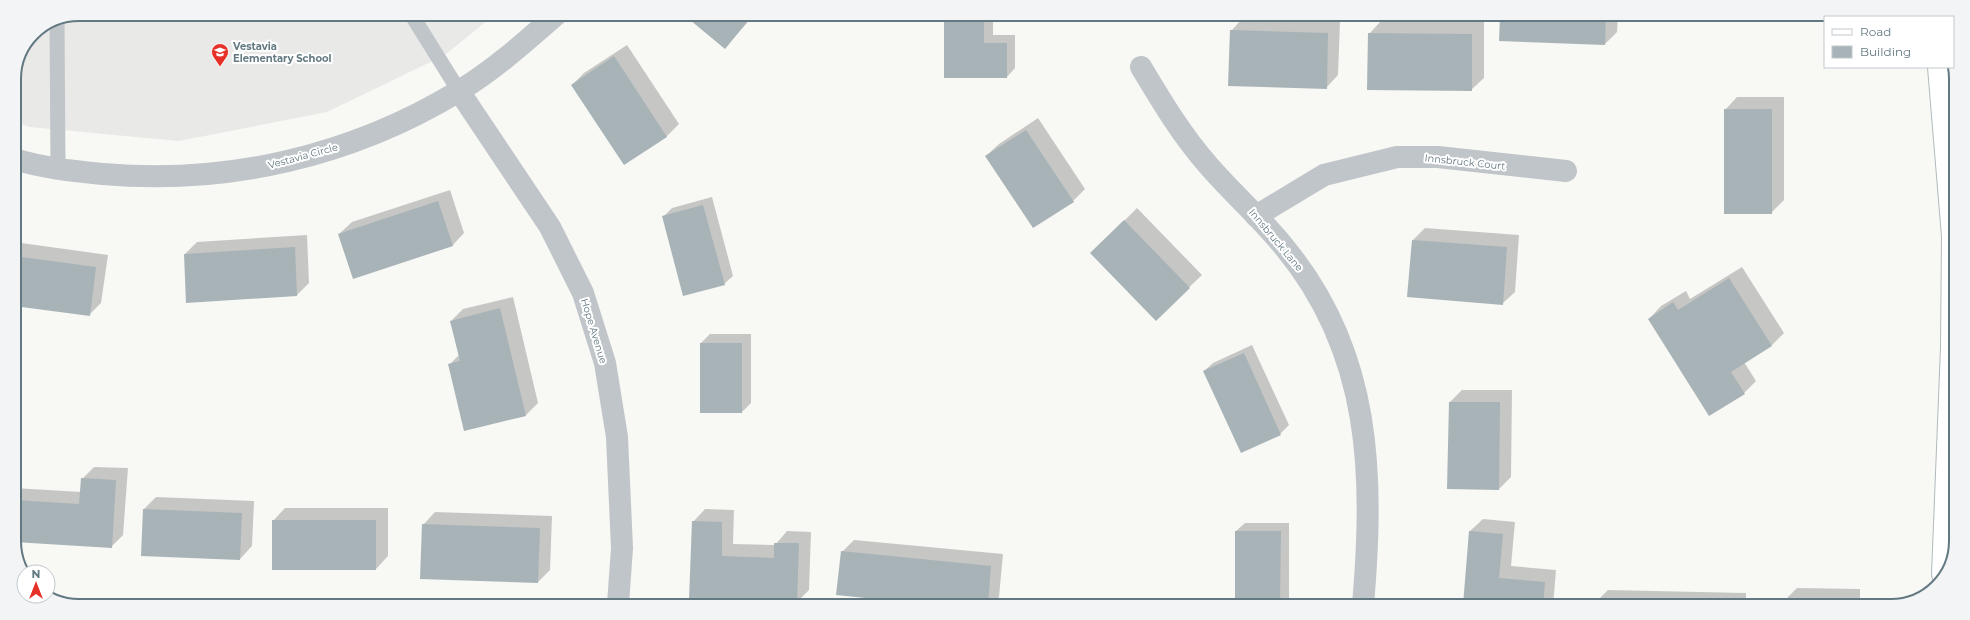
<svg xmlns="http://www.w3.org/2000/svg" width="1970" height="620" font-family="Montserrat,sans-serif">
  <rect width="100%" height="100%" fill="#f8f8f5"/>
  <!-- built -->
  <path fill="#e9e9e8" d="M 79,14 L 494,15 L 445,55 L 327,112 L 179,141 L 29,127 L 14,121 L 14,79 L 33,33 Z"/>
  <!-- shadow -->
  <g fill="#0003">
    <path d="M 685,15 L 754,15 L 725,47 Z"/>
    <path d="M 945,15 L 993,15 L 993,35 L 1015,35 L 1015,68 L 1007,77 Z"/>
    <path d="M 1501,16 L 1618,16 L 1617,32 L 1605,44 L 1500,40 Z"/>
    <path d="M 1243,18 L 1340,21 L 1338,75 L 1326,88 L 1231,31 Z"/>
    <path d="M 1381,21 L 1484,22 L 1484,78 L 1471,90 L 1369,34 Z"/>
    <path d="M 627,45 L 679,124 L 667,136 L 624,164 L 572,85 L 584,73 Z"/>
    <path d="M 1737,97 L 1784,97 L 1784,200 L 1771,213 L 1725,110 Z"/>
    <path d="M 1038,118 L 1085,189 L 1073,201 L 986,156 L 999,144 Z"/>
    <path d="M 450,190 L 464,233 L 452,246 L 339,234 L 352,222 Z"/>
    <path d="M 712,197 L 733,276 L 724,284 L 663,217 L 672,208 Z"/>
    <path d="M 1137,208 L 1202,275 L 1156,319 L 1092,253 Z"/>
    <path d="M 1425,228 L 1519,235 L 1515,292 L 1502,304 L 1413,240 Z"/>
    <path d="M 307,235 L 309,283 L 297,295 L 187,302 L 185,254 L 197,242 Z"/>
    <path d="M 14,242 L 108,255 L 101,303 L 89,315 L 14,305 Z"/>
    <path d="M 1742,267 L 1784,333 L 1772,345 L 1744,362 L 1756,381 L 1744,393 L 1649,319 L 1661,306 L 1686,291 L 1690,299 Z"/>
    <path d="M 513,297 L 538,403 L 526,415 L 449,365 L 459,355 L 451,321 L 463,309 Z"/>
    <path d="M 710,334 L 751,334 L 751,403 L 742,412 L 701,343 Z"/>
    <path d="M 1252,345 L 1289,425 L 1280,434 L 1204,371 L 1213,363 Z"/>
    <path d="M 1462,390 L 1512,390 L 1511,477 L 1499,489 L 1450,402 Z"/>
    <path d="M 94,467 L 128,468 L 123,535 L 111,547 L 14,541 L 14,488 L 81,492 L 82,479 Z"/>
    <path d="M 156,497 L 254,501 L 252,546 L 240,559 L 144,509 Z"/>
    <path d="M 285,508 L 388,508 L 388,556 L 376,569 L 273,521 Z"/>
    <path d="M 705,509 L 734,510 L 733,544 L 775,545 L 787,531 L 811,532 L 809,590 L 797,602 L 690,599 L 693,522 Z"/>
    <path d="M 435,512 L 552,516 L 550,570 L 538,582 L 423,525 Z"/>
    <path d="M 1483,519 L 1515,522 L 1511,566 L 1556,570 L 1553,606 L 1464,605 L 1470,531 Z"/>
    <path d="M 1245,523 L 1289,523 L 1289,605 L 1236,605 L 1236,531 Z"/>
    <path d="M 854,540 L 1003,554 L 999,597 L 991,605 L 945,605 L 842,552 Z"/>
    <path d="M 1797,588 L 1860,589 L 1860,606 L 1785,606 L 1785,600 Z"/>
    <path d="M 1608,590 L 1746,593 L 1746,606 L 1596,606 L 1596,602 Z"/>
  </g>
  <!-- building -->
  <g fill="#a8b3b7">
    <path d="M 684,15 L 753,15 L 725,49 Z"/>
    <path d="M 944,15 L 984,15 L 984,43 L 1007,43 L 1007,78 L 944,78 Z"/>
    <path d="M 1500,16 L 1606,16 L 1605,45 L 1499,41 Z"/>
    <path d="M 1230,30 L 1328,33 L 1327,89 L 1228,86 Z"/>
    <path d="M 1368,33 L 1472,34 L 1472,91 L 1367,90 Z"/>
    <path d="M 614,56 L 667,137 L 624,165 L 571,85 Z"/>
    <rect x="1724" y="109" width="48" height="105"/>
    <path d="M 1026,130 L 1074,202 L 1033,228 L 985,156 Z"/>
    <path d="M 438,201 L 453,246 L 353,279 L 338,234 Z"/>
    <path d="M 703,205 L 725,285 L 683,296 L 662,216 Z"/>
    <path d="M 1124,220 L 1190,288 L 1156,321 L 1090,253 Z"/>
    <path d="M 1412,240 L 1507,247 L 1503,305 L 1407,297 Z"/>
    <path d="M 295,247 L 297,296 L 186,303 L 184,254 Z"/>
    <path d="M 14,256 L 96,267 L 90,316 L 14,306 Z"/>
    <path d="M 1729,278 L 1772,346 L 1731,372 L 1745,394 L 1709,416 L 1648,319 L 1673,302 L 1678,310 Z"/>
    <path d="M 500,308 L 526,416 L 464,431 L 448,364 L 460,361 L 450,321 Z"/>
    <rect x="700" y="343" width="42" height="70"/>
    <path d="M 1244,353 L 1281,435 L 1241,453 L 1203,371 Z"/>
    <path d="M 1449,402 L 1500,402 L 1499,490 L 1447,489 Z"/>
    <path d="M 81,478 L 116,480 L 112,548 L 14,542 L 14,500 L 79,504 Z"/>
    <path d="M 143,509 L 242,513 L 240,560 L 141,556 Z"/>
    <rect x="272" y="520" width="104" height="50"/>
    <path d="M 692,521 L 722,522 L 722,556 L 774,558 L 774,543 L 799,543 L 797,603 L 689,600 Z"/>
    <path d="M 422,524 L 540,528 L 538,583 L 420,579 Z"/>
    <path d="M 1235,531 L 1281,531 L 1280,605 L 1235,605 Z"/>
    <path d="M 1469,531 L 1503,534 L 1499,578 L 1545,582 L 1543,606 L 1463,605 Z"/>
    <path d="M 841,551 L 991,566 L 988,605 L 934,605 L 836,595 Z"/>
    <path d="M 1784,600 L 1848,601 L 1848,606 L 1784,606 Z"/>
    <path d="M 1595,601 L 1734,604 L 1734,606 L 1595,606 Z"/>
  </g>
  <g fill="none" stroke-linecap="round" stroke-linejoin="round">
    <defs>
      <path id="secondary" d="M 1939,67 L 1953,236 L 1952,348 L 1943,574"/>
    </defs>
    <!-- secondary casing -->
    <use href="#secondary" stroke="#b1babd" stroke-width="24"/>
    <!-- lane -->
    <g stroke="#bfc5c8" stroke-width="15">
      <path d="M 411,14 L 459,91"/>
      <path d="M 57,23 L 58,168"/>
    </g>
    <!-- street -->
    <g stroke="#bfc5c8" stroke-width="22">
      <path d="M 1141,67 C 1162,102 1181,134 1208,165 C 1233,194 1262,219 1285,248 C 1372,354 1374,475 1363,605"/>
      <path d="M 459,91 L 550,227 L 583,293 L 605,363 L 617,437 L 622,548 L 618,604"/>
      <path d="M 14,159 C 43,168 74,171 103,174 C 228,185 352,156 459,91 C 494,70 525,42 556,15"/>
      <path d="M 1256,216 L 1324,175 L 1397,157 L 1438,157 L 1566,171"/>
    </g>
    <!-- secondary -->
    <use href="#secondary" stroke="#fff" stroke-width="22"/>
  </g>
  <!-- icons -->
  <defs>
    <symbol id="school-pin" viewBox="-11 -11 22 30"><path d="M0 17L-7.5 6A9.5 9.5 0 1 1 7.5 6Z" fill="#e53128" stroke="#fff"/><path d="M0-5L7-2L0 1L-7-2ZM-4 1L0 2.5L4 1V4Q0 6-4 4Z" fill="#fff"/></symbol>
  </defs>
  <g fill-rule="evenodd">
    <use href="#school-pin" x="210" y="42" width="20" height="27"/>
  </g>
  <g text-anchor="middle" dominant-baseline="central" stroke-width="4" stroke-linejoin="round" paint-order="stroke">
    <!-- poi labels -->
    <g font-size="10" font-weight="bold" fill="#637981" stroke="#fff" text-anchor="start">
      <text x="233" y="46">Vestavia<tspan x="233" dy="12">Elementary School</tspan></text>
    </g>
    <!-- street labels -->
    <g font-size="10" fill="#637981" stroke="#fff">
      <text transform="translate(303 156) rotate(-15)">Vestavia Circle</text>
      <text transform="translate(1465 162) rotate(6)">Innsbruck Court</text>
      <text transform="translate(1276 240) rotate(50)">Innsbruck Lane</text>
      <text transform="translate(594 331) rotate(73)">Hope Avenue</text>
    </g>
  </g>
  <!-- crop -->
  <path d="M0 0H1970V620H0ZM79 21H1891A58 58 0 0 1 1949 79V541A58 58 0 0 1 1891 599H79A58 58 0 0 1 21 541V79A58 58 0 0 1 79 21Z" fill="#f3f4f5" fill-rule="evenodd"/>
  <path fill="none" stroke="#637981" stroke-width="2" d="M79 21H1891A58 58 0 0 1 1949 79V541A58 58 0 0 1 1891 599H79A58 58 0 0 1 21 541V79A58 58 0 0 1 79 21Z"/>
  <!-- legend -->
  <rect x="1824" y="16" width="130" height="52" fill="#ffffff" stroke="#c1c9cd"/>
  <rect x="1832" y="29" width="20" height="6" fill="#ffffff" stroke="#c1c9cd"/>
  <text x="1860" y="36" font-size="12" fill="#637981">Road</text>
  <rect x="1832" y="46" width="20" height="12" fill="#a8b3b7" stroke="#c1c9cd"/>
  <text x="1860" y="56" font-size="12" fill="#637981">Building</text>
  <!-- north arrow -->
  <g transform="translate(36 584)"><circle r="19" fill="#ffffff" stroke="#c1c9cd"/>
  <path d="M0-3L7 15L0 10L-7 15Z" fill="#e53128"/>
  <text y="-6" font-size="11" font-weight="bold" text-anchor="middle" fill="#637981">N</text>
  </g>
</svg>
